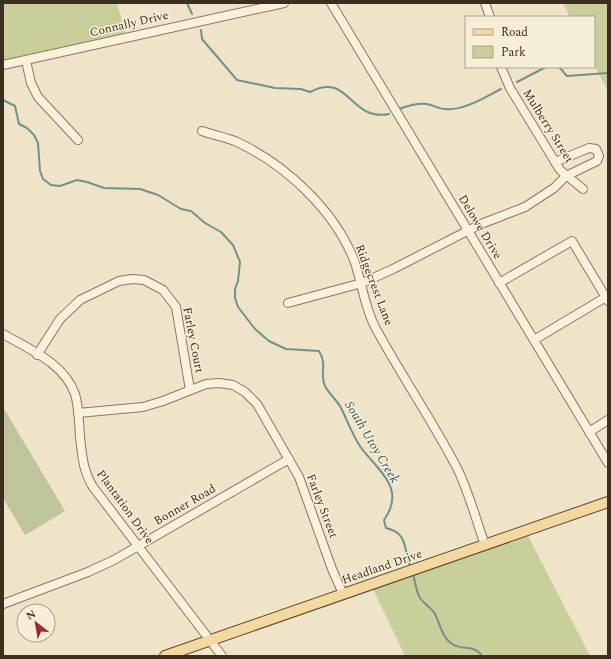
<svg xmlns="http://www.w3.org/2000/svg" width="611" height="659" font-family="Spectral,serif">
  <rect width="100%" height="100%" fill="#f0e4c8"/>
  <!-- green -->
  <g fill="#c9cf9b">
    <path d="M 3,3 L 117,3 L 126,35 L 3,62 Z"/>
    <path d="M 563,3 L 608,3 L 608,92 L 594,64 L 594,17 L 570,17 Z"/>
    <path d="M 527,534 L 590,656 L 405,656 L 372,587 Z"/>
  </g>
  <!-- cemetery -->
  <path fill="#bfc49a" d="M 3,407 L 65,511 L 25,535 L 3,498 Z"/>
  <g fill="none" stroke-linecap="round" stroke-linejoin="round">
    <!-- stream -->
    <g stroke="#6f938a" stroke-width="2">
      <path d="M 187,3 L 192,14"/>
      <path d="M 201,30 L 202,39 L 237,80 L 275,88 L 301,89 L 310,92 C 349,71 350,122 389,114"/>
      <path d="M 559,67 L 567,76 L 608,73"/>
      <path d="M 517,82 L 546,67"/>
      <path d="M 3,100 L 15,106 L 19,124 L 27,128 L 34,135 L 38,143 L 40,171 L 43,179 L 51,185 L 60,186 L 77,180 L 87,182 L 104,188 L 140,189 L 158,195 L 181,209 L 191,211 L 205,223 L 221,232 L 233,245 L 240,262 L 238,281 L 235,289 L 235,298 L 238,307 L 255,329 L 269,341 L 286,349 L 319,351 C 328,366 319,373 325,386 C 329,394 337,400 341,408 C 348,422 353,437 362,449 C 380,472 406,489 384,520 L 386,528 C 409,533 403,550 411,568"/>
      <path d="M 399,109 C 407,106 418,103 427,104 C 433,105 439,109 445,109 C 464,111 485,97 501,89"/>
      <path d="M 413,574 C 415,581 416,591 420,598 C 424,604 432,608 435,614 C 440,624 442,637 452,644 C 463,651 474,644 482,656"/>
    </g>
    <defs>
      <g id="minor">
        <path d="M 331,3 L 608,463"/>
        <path d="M 485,3 L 490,17"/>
        <path d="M 26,61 L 31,83 L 38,97 L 78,140"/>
        <path d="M 3,65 L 284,3"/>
        <path d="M 501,67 L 510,88 L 560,170 L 583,189"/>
        <path d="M 202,131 C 213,135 226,137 237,142 C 286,165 334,210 354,260 C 362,282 364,306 375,327 C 401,375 432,420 457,468 C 469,492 476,520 485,545"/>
        <path d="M 499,283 L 572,241 L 608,301"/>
        <path d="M 288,303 L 362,283 L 393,269 L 481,224 L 525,207 L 554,188 L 566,176 L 597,161 L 599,156 L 596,149 L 589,148 L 555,162"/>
        <path d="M 3,334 C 29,349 64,363 75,394 C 79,407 79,423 80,437 C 82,455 83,471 93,487 L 222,656"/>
        <path d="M 534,340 L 606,297"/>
        <path d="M 37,355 L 60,319 L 80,300 L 119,281 L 132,279 L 144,280 L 163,290 L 176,307 L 190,390"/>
        <path d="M 78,413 L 143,407 L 163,401 L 206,384 L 219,383 L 233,385 L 245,392 L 257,404 L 299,477 L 332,569 L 343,594"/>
        <path d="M 589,432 L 608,420"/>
        <path d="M 3,604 L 88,572 L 114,560 L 289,459"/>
      </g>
      <path id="major" d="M 165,656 L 608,502"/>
    </defs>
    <!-- minor casing -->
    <use href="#minor" stroke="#8d765c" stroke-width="10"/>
    <!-- major casing -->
    <use href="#major" stroke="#5b4430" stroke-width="12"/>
    <!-- minor -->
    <use href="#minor" stroke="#faf1dc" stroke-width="8"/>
    <!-- major -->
    <use href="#major" stroke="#f3d9a0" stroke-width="10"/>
  </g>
  <g text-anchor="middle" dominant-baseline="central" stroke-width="3" stroke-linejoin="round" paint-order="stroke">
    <!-- street labels -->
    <g font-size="12" fill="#3d2e20" stroke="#f7eed8">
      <text transform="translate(129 24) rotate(-13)">Connally Drive</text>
      <text transform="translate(548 126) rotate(58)">Mulberry Street</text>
      <text transform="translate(480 227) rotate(59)">Delowe Drive</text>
      <text transform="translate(374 285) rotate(69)">Ridgecrest Lane</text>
      <text transform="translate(193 340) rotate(79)">Farley Court</text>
      <text transform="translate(185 505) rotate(-30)">Bonner Road</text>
      <text transform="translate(322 506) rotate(69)">Farley Street</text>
      <text transform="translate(125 507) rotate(54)">Plantation Drive</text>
      <text transform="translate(382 567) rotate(-19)">Headland Drive</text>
    </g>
    <!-- water labels -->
    <g font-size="13" font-style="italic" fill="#2f5d5a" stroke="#f7eed8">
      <text transform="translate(372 442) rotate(59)">South Utoy Creek</text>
    </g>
  </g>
  <!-- border -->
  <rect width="611" height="659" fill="none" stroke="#3d2e20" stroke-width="8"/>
  <!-- legend -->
  <rect x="465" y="16" width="130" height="52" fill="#f7eed8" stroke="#ada18e"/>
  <rect x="473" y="29" width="20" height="6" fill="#f3d9a0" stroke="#ada18e"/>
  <text x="501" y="36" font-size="12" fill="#3d2e20">Road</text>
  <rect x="473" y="46" width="20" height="12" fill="#c9cf9b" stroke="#ada18e"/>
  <text x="501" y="56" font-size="12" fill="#3d2e20">Park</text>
  <!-- north arrow -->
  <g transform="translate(36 623) rotate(329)"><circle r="19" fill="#f7eed8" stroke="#ada18e"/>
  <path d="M0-3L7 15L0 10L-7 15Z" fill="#9e2a2b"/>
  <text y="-6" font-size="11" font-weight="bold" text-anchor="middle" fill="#3d2e20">N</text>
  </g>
</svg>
